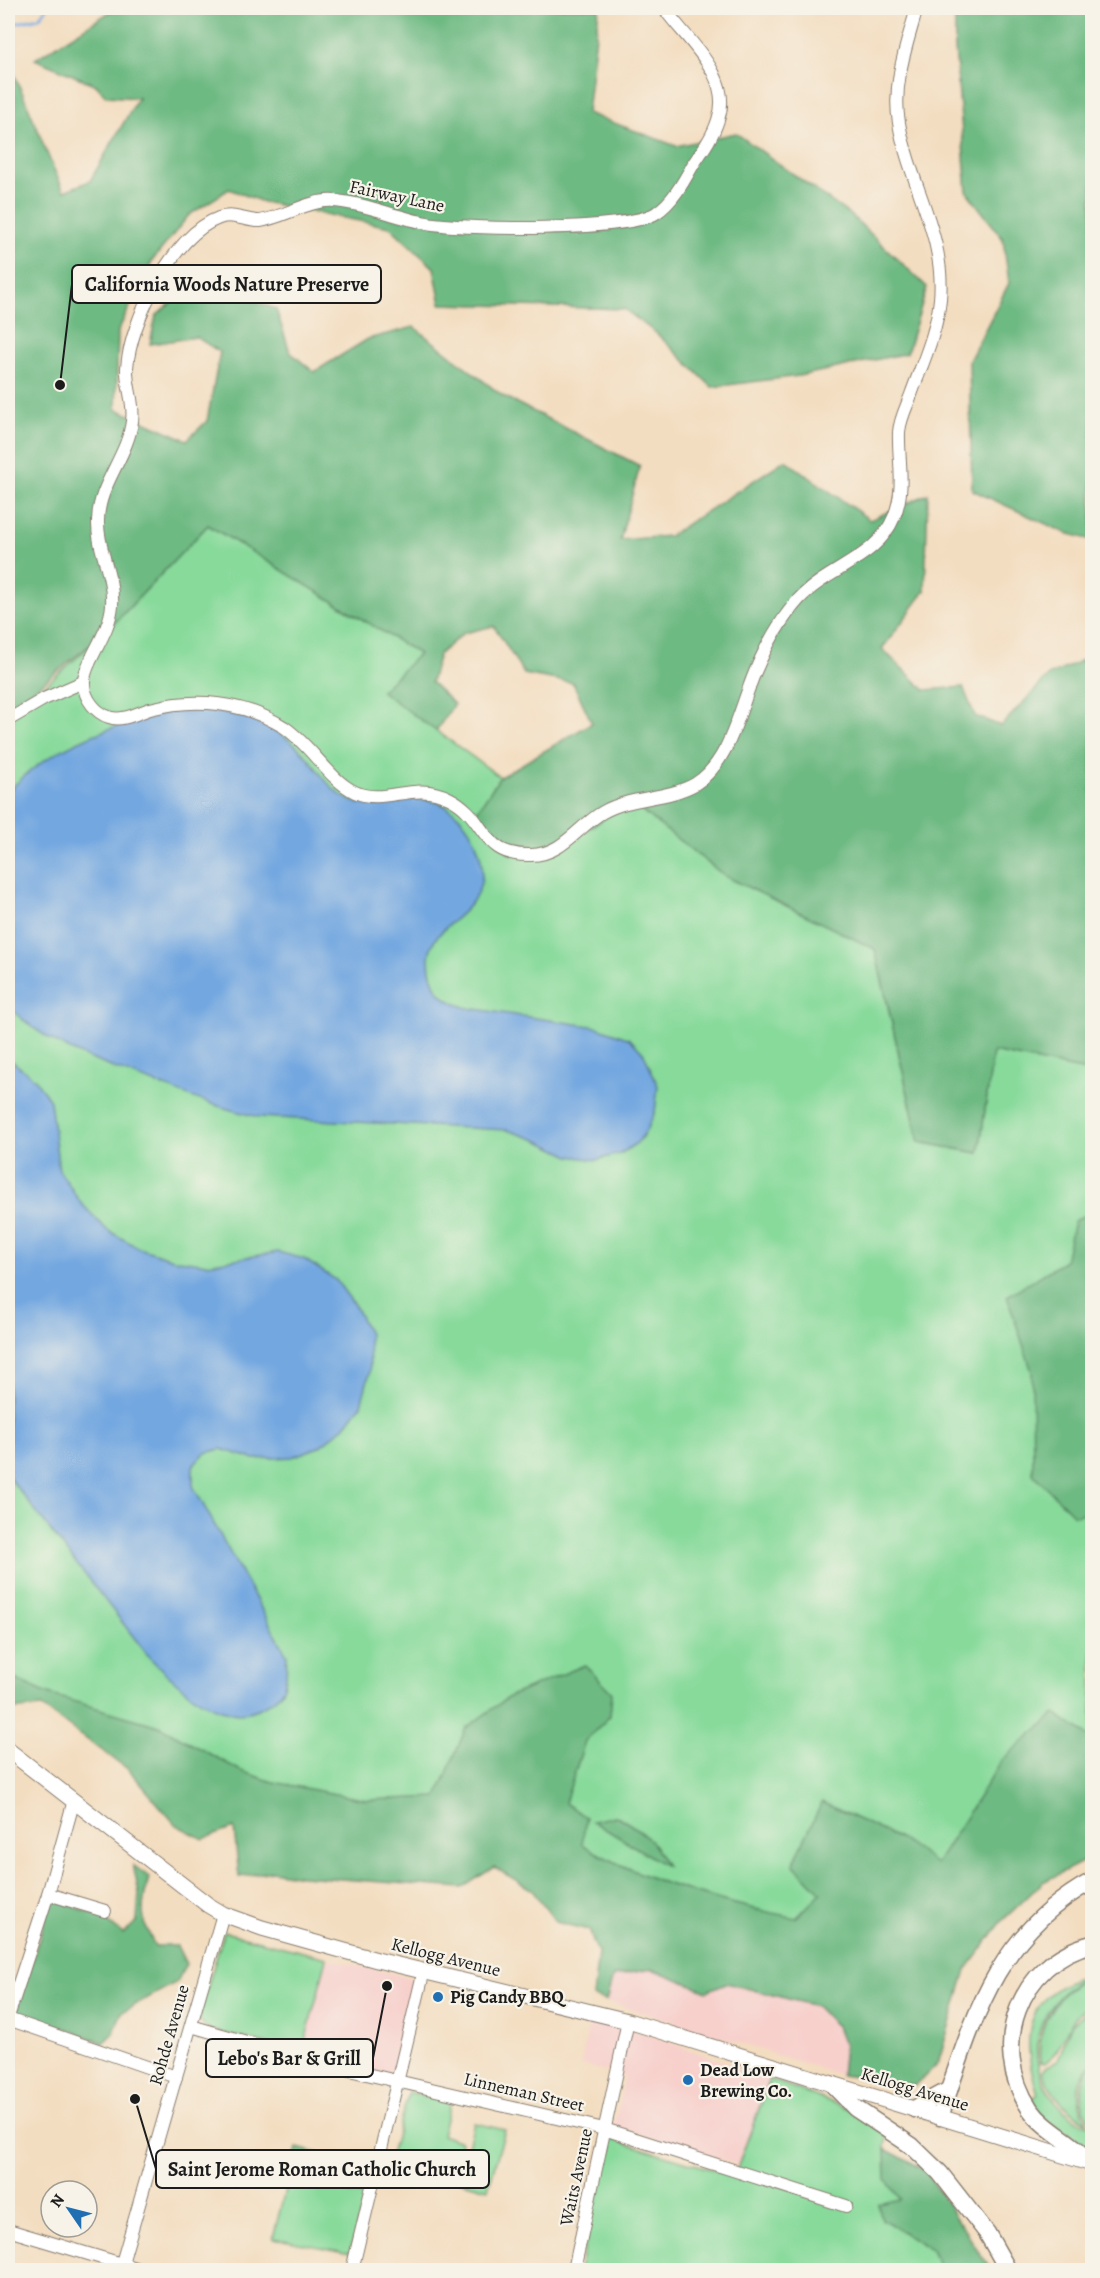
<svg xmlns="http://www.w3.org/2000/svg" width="1100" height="2278" font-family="Alegreya,serif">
  <rect width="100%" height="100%" fill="#f7f3e8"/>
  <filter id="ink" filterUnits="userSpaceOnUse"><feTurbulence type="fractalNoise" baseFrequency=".0167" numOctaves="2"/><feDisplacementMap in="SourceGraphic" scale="12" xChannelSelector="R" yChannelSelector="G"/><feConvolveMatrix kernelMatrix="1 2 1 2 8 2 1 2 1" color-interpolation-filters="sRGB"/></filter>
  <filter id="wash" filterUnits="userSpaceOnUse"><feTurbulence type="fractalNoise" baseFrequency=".008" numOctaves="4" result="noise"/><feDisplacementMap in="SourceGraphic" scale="24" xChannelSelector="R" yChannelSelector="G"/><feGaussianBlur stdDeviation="1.35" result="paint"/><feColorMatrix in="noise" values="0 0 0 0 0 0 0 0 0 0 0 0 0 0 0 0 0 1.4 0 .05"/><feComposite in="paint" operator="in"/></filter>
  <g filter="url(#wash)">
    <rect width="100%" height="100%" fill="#f3ddc0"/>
    <!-- built -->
    <g fill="#f7d0cc">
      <path d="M 327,1958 L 410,1978 L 416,1982 L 395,2070 L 387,2074 L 302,2053 Z"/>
      <path d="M 652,1969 L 707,1991 L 726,1983 L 816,2006 L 837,2027 L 844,2045 L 841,2075 L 606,2001 L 613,1976 Z"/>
      <path d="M 590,2020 L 646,2034 L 770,2079 L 739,2165 L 614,2126 L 625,2077 L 581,2064 Z"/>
    </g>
    <!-- green -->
    <g fill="#88da9b" stroke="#527b5c" stroke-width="1.5">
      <path d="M 208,525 L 420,654 L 382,691 L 500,777 L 474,817 L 630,801 L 725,876 L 875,949 L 919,1142 L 979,1153 L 993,1052 L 1092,1072 L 1092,1760 L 903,1948 L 258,1793 L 8,1686 L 8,718 L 107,631 Z"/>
      <path d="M 224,1932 L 327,1958 L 302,2053 L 208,2029 L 200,2021 L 200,2012 Z"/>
      <path d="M 1089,1975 C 1042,1997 1020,2052 1052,2097 C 1061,2110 1076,2122 1092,2126 L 1092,2148 L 1042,2118 L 1033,2098 L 1038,2094 C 1020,2038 1024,1992 1089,1975 Z"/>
      <path d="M 1092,1976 L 1092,2003 C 1063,2019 1067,2047 1045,2063 L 1040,2062 C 1036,2024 1057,1989 1092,1976 Z"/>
      <path d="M 1092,2007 L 1092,2063 L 1090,2066 L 1092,2064 L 1092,2124 C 1078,2104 1078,2087 1090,2066 C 1073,2083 1077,2103 1087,2122 C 1066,2109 1052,2096 1042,2072 L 1045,2067 L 1058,2060 L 1071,2025 Z"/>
      <path d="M 770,2079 L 852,2110 L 887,2132 L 885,2149 L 900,2199 L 882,2219 L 931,2249 L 940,2270 L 579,2270 L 607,2146 L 612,2139 L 734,2176 Z"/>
      <path d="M 409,2092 L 450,2103 L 442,2135 L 461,2142 L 455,2170 L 391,2154 Z"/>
      <path d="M 474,2123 L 505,2130 L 488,2189 L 459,2181 Z"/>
      <path d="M 287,2182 L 365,2195 L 350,2253 L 273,2238 Z"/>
    </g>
    <!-- forest -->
    <g fill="#6eba83" stroke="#456b50" stroke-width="1.5">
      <path d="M 116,8 L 599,8 L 587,113 L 676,146 L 736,133 L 853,217 L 927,287 L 907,353 L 799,376 L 712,387 L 657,334 L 624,309 L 441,304 L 434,268 L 390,227 L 263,202 L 229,189 L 189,215 L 152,261 L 118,331 L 116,409 L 187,440 L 207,421 L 220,352 L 196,337 L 150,344 L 156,316 L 199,279 L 276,309 L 290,352 L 314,372 L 368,339 L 414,327 L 503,396 L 640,466 L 620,540 L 669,536 L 785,460 L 870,520 L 928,494 L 925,591 L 882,649 L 925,690 L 963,687 L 975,716 L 1001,726 L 1048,676 L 1085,659 L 1092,677 L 1092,1072 L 993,1052 L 979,1153 L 919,1142 L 875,949 L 725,876 L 630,802 L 556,849 L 510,854 L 473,817 L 500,777 L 592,723 L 573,683 L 524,674 L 494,626 L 464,633 L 439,654 L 431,682 L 454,704 L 436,731 L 381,691 L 419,654 L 208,525 L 107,631 L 8,711 L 8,545 L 12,529 L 8,517 L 8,68 L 11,68 C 31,108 44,151 64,191 L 90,181 L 138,98 L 106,96 L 96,85 L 35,59 Z"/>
      <path d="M 955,8 L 1092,8 L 1092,540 L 1066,533 L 972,490 L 969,361 L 1009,283 L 1003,239 L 967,192 L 955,48 Z"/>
      <path d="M 1092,1211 L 1092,1512 L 1074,1515 L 1033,1474 L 1032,1372 L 1007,1296 L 1065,1261 L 1074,1221 Z"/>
      <path d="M 585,1665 L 612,1693 L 610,1716 L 585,1741 L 565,1803 L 586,1817 L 582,1844 C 641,1881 727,1904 796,1918 L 821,1893 L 793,1864 L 822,1802 L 906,1842 L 936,1864 L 1002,1760 L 1055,1714 L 1092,1738 L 1092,1857 L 1043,1882 L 1003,1920 L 966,1970 L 938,2063 L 916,2085 L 841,2075 L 844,2045 L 837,2027 L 816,2006 L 726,1983 L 707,1991 L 652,1969 L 613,1976 L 606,2001 L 593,1997 L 598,1953 L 589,1930 L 556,1922 L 531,1889 L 494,1867 L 462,1888 L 302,1876 L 272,1871 L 239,1877 L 234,1828 L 203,1839 L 176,1825 L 129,1770 L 42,1707 L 8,1710 L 8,1676 L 48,1694 L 159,1726 L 241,1771 L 273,1782 L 367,1800 L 437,1797 L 466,1728 L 510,1696 Z"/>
      <path d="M 616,1816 C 643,1831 652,1838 666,1866 L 592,1821 Z"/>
      <path d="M 133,1865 L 149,1877 C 141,1909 139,1916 155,1946 L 177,1946 L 186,1964 L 177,1982 L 122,2012 L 113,2033 L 103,2043 L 57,2025 L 48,2031 L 19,2020 L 15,2014 L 52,1898 L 103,1918 L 123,1934 L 137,1921 L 139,1893 Z"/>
      <path d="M 297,2148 L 371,2167 L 365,2195 L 288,2182 Z"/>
      <path d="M 885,2149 L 925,2170 L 991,2270 L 940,2270 L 931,2249 L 882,2219 L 878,2204 L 900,2199 L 886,2180 Z"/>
    </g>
    <!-- water -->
    <g fill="#73a7e0" stroke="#48627e" stroke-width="1.5">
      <path d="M 184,709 C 227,708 278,722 307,757 C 323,776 334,798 361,804 C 377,808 394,802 410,800 C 446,795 470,821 479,852 C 483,866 484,878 478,892 C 462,927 417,929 432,978 C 437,996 451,1003 468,1008 L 597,1027 L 630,1039 L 644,1054 L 658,1086 L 655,1112 L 645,1133 L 637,1143 L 620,1154 L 596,1160 L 570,1156 L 537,1140 L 507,1130 L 260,1117 C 221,1109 186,1095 149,1081 C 95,1061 50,1048 8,1006 L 8,792 C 51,744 121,721 184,709 Z"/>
      <path d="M 8,1058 L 35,1079 L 50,1101 L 59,1170 L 81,1203 L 107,1230 L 139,1248 L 173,1259 L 207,1264 L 278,1252 L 304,1259 L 336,1280 L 355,1306 L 369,1334 L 370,1372 L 361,1405 L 344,1427 L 319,1447 L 292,1457 L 254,1459 L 221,1449 L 205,1453 L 193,1466 L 193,1486 L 287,1655 C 286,1664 287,1674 285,1683 C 283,1693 273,1701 264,1706 C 223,1730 177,1685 150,1658 L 8,1476 Z"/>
    </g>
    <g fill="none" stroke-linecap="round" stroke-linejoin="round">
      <!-- stream -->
      <path stroke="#73a7e0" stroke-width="3" d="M 8,25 L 39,18 L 47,8"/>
    </g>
  </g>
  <g filter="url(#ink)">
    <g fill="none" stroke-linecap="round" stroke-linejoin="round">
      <defs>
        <g id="minor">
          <path d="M 664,8 C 686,40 734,76 718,120 C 713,136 703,150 694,163 C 684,181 673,202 656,213 C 625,232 467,230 427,223 C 396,218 366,203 334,201 C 310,199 285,217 260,221 C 245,221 234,213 219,218 C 173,234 130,322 127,368 C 126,386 135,403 132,421 C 128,456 98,485 98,521 C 97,550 114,575 112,605 C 110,635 82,664 84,685 C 85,699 96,713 109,717 C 122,722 137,713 150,709 C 195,697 244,702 284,727 C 311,745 329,780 355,792 C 386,806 413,780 449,798 C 488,817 479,857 531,855 C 562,855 578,826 603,812 C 631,796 667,800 695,784 C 730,763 740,707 755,672 C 766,646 780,620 799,599 C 829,567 877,559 894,517 C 906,487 898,462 899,432 C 900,418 908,404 912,392 C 923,362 937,331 940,299 C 946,236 909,183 899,123 C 892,84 907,44 917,8"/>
          <path d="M 8,720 L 44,699 L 83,682"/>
          <path d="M 48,1894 L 105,1911"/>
          <path d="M 8,2017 L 48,1894 L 74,1800"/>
          <path d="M 8,2019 L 176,2077"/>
          <path d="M 191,2026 L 319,2063 L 604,2129 L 846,2206"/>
          <path d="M 8,2230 L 142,2270"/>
          <path d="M 120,2270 L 223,1914"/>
          <path d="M 352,2270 L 424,1970"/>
          <path d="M 574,2270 L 628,2021"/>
        </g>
        <path id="major" d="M 8,1750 L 208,1905 L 223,1914 L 262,1928 L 377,1960 L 628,2021 L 1092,2164"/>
        <g id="highway">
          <path d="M 833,2085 L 855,2108 L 912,2146 L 940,2173 L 987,2233 L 1008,2270"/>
          <path d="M 914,2109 L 949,2090"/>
          <path d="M 940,2117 C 973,2020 995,1934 1092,1881"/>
          <path d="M 1091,2164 C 1075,2142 1046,2132 1030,2109 C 988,2046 1019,1962 1092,1944"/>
        </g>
      </defs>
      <!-- minor casing -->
      <use href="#minor" stroke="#887c6e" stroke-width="14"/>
      <!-- major casing -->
      <use href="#major" stroke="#887c6e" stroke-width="17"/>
      <!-- highway casing -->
      <use href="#highway" stroke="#887c6e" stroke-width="19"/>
      <!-- minor -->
      <use href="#minor" stroke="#fff" stroke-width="12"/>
      <!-- major -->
      <use href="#major" stroke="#fff" stroke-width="15"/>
      <!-- highway -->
      <use href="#highway" stroke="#fff" stroke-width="16"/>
    </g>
  </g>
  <!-- markers -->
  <g fill="#1f6fb2" stroke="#f7f3e8" stroke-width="2">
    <circle cx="438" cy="1997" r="6"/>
    <circle cx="688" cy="2080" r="6"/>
  </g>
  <g text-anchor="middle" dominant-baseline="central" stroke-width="4.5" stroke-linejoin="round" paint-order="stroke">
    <!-- street labels -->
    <g font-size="18" fill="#1c1c1c" stroke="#f7f3e8">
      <text transform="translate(397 196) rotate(12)">Fairway Lane</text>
      <text transform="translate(446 1957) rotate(14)">Kellogg Avenue</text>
      <text transform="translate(169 2035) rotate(-74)">Rohde Avenue</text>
      <text transform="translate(915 2089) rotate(17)">Kellogg Avenue</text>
      <text transform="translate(524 2092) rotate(13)">Linneman Street</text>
      <text transform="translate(576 2177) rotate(-78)">Waits Avenue</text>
    </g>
    <!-- poi labels -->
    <g font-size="18" font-weight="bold" fill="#1c1c1c" stroke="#f7f3e8" text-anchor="start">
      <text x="450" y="1997">Pig Candy BBQ</text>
      <text x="700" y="2070">Dead Low<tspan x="700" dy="21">Brewing Co.</tspan></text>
    </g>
  </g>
  <!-- callouts -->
  <path fill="none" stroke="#1c1c1c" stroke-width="2" d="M60 385L72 284M387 1986L373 2058M135 2099L156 2169"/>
  <g fill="#1c1c1c" stroke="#f7f3e8" stroke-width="2">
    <circle cx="60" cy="385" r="6"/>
    <circle cx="387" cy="1986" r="6"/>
    <circle cx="135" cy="2099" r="6"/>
  </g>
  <g fill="#f7f3e8" stroke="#1c1c1c" stroke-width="2">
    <rect x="72" y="265" width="309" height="38" rx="6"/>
    <rect x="206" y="2039" width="167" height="38" rx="6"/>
    <rect x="156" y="2150" width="333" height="38" rx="6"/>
  </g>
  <g font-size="20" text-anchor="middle" font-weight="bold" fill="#1c1c1c">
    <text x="227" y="291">California Woods Nature Preserve</text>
    <text x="289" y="2065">Lebo's Bar &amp; Grill</text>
    <text x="322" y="2176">Saint Jerome Roman Catholic Church</text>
  </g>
  <!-- margin -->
  <rect width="1100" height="2278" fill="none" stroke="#f7f3e8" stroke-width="30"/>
  <!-- north arrow -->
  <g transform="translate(69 2209) rotate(305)"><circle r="28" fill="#f7f3e8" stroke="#9f9d96" stroke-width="1.5"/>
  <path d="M0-4.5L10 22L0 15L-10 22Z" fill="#1f6fb2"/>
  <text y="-9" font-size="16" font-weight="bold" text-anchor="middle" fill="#1c1c1c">N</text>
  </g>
</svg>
